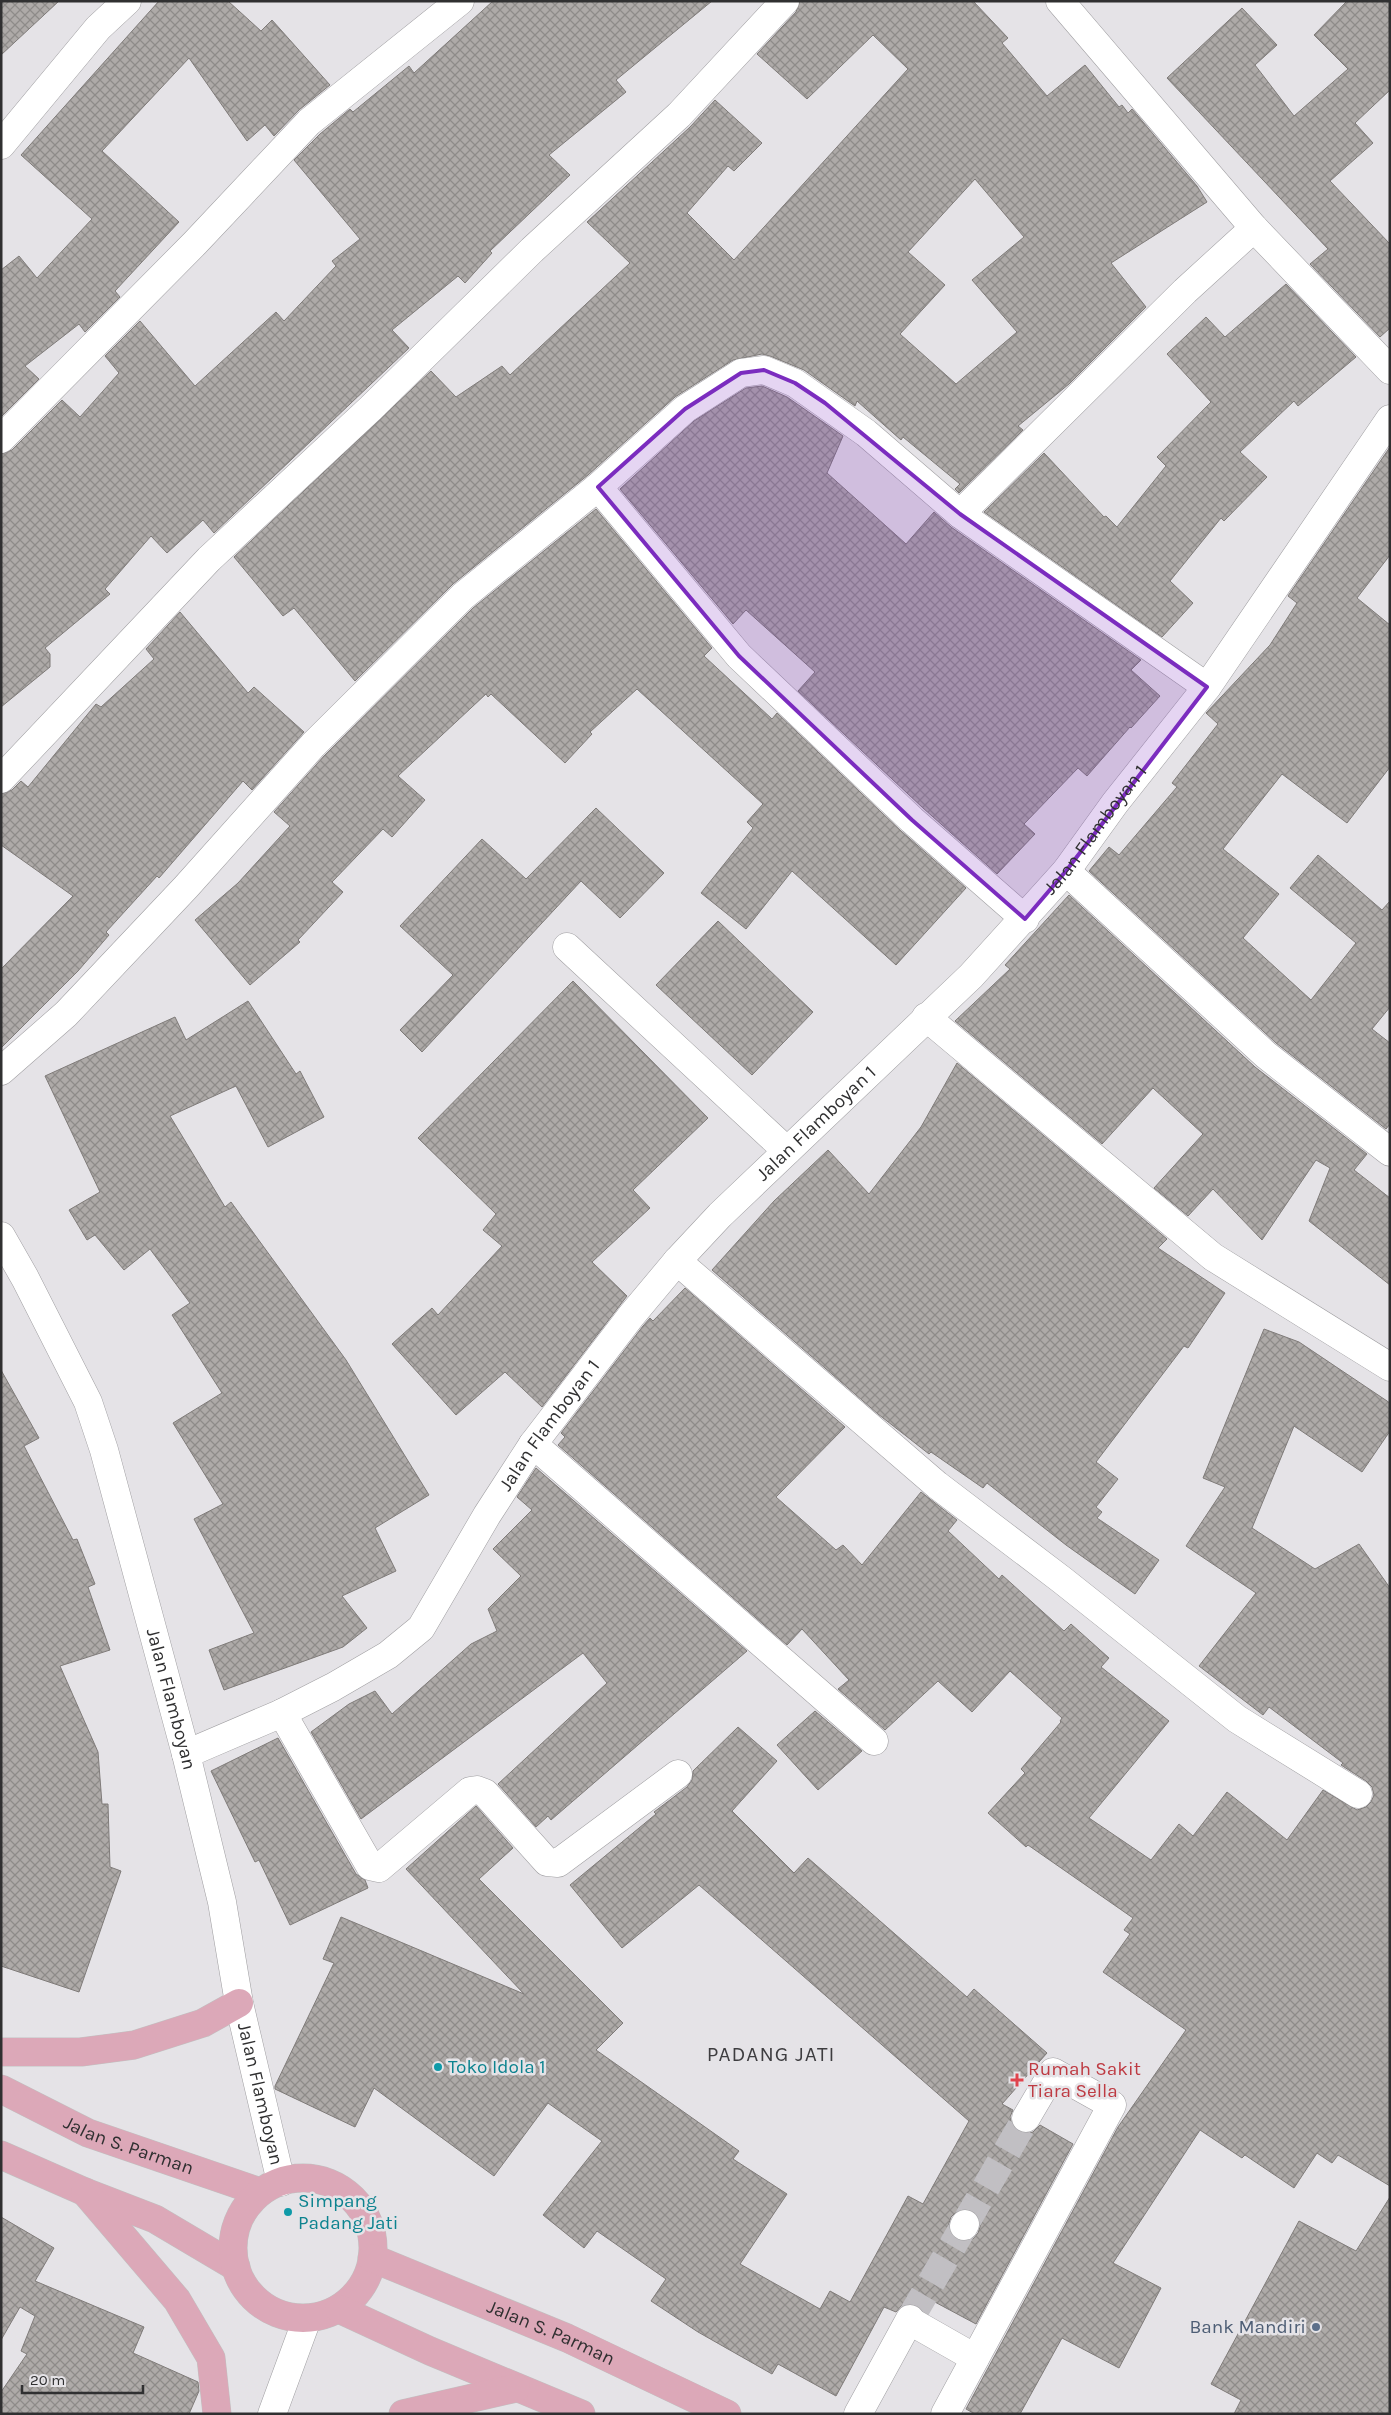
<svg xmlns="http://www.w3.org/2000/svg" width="1391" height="2415" font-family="Karla,sans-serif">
  <defs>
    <pattern id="building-cross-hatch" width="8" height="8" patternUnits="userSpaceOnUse" patternTransform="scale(1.25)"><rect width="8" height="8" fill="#aeaaa8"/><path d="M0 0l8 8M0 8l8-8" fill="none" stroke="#8e8b89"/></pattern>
  </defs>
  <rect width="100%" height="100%" fill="#e5e3e7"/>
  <!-- building -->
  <g fill="url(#building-cross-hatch)" stroke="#7f7b79" fill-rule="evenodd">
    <path d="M 1,1 L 59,1 L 1,55 Z"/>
    <path d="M 159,1 L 228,1 L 261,31 L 272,20 L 330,85 L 299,110 L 274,136 L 265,125 L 247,141 L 189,58 L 102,151 L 179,222 L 115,291 L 120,297 L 85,332 L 79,324 L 25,366 L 39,379 L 1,417 L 1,270 L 19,256 L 37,278 L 92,219 L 21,155 Z"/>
    <path d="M 493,1 L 712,1 L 616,80 L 626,92 L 549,155 L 570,175 L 490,251 L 492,253 L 465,283 L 458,276 L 392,330 L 409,348 L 214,533 L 203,520 L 167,553 L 151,536 L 105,589 L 110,594 L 45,648 L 50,654 L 50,667 L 1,707 L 1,454 L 12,450 L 62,400 L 80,417 L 119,373 L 105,356 L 140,321 L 195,386 L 276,312 L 284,321 L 336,266 L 332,261 L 360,239 L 294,160 L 320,134 L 350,109 L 353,112 L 409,66 L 414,73 Z"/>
    <path d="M 800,1 L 973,1 L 1008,38 L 1002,43 L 1047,96 L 1085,65 L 1119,107 L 1122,105 L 1128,113 L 1132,109 L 1197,186 L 1207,202 L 1111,263 L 1146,307 L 1069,384 L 1018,426 L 1023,430 L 959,493 L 955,489 L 960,484 L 903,437 L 901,440 L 857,401 L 855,406 L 804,370 L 770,356 L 762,354 L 733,360 L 675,397 L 588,475 L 453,584 L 355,681 L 294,608 L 283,616 L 234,557 L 431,371 L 456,397 L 502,366 L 510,375 L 630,263 L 587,222 L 690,127 L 715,100 L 762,143 L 734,171 L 728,166 L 687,213 L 734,260 L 908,69 L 873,35 L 807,99 L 757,54 L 796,12 ZM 975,179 L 1024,237 L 972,280 L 1017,332 L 956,384 L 900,334 L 945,285 L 908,252 Z"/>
    <path d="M 1347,1 L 1390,1 L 1390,90 L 1355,123 L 1373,143 L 1330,181 L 1390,244 L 1390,328 L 1380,337 L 1310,264 L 1328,249 L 1167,78 L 1242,8 L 1277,45 L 1255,65 L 1294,116 L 1348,69 L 1314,35 Z"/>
    <path d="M 1286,284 L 1356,357 L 1298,406 L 1294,401 L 1240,452 L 1267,477 L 1224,521 L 1221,518 L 1170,581 L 1193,603 L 1162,637 L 984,512 L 1044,453 L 1104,517 L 1106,516 L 1117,527 L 1166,466 L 1157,457 L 1211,402 L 1167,354 L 1206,317 L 1225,337 Z"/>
    <path d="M 762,386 L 787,397 L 843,436 L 827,473 L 906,544 L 934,512 L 951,527 L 1141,660 L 1131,670 L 1160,696 L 1131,728 L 1130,727 L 1087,776 L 1078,768 L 1024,824 L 1035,834 L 997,874 L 923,808 L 798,691 L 815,672 L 746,610 L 733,624 L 620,489 L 694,421 L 746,388 Z"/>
    <path d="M 1390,447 L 1390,555 L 1357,598 L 1390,625 L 1390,767 L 1347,823 L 1282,774 L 1223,849 L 1279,894 L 1243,938 L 1311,1000 L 1356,943 L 1290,888 L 1318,855 L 1382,910 L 1390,901 L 1390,1007 L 1372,1029 L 1390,1043 L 1390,1124 L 1386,1129 L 1276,1043 L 1089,871 L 1109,847 L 1119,855 L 1177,787 L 1172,783 L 1218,724 L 1206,713 L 1270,645 L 1297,603 L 1288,596 Z"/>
    <path d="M 596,509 L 712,648 L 704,656 L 772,719 L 777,713 L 901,831 L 966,888 L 896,965 L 792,871 L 746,929 L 701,893 L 753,828 L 747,822 L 763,804 L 637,689 L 590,732 L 592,734 L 565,763 L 491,694 L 488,697 L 486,694 L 398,776 L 425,800 L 392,837 L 383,829 L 332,882 L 343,892 L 298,940 L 300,942 L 250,985 L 195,920 L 238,883 L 290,826 L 274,812 L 324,756 L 473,608 Z"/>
    <path d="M 180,612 L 248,693 L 254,687 L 304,732 L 252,790 L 243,781 L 159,878 L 157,876 L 106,932 L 109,935 L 78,971 L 1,1048 L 1,969 L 73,896 L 1,845 L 1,794 L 12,790 L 21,781 L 28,787 L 96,704 L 101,707 L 154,659 L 146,649 Z"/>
    <path d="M 596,808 L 664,873 L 620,918 L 581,881 L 422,1052 L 400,1030 L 453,975 L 400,926 L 482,839 L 526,879 Z"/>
    <path d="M 1069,895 L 1255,1067 L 1367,1154 L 1354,1170 L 1390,1198 L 1390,1285 L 1309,1221 L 1330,1168 L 1316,1160 L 1262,1240 L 1213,1189 L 1188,1216 L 1154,1188 L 1203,1134 L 1153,1088 L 1102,1144 L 955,1021 L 1010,969 L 1005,965 Z"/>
    <path d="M 718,921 L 813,1012 L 752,1075 L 656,985 Z"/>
    <path d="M 573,981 L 708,1118 L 633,1190 L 650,1208 L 592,1262 L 627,1296 L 542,1407 L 505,1372 L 456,1415 L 392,1344 L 432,1308 L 438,1315 L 502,1246 L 483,1230 L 496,1214 L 418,1138 Z"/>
    <path d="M 248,1001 L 296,1074 L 300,1071 L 324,1117 L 268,1147 L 236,1086 L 170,1116 L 225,1207 L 231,1202 L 346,1360 L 429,1495 L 375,1528 L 396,1571 L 342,1596 L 367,1628 L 343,1647 L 224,1690 L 209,1650 L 254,1633 L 194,1519 L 223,1504 L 173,1423 L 222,1393 L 172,1315 L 190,1303 L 150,1249 L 124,1270 L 95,1235 L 87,1240 L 69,1210 L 100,1192 L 45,1076 L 175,1017 L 186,1040 Z"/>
    <path d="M 957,1063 L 1167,1239 L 1158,1248 L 1225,1293 L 1188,1348 L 1184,1346 L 1096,1462 L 1118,1479 L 1096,1507 L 1102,1512 L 1097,1518 L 1159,1560 L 1135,1594 L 1066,1545 L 987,1483 L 983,1488 L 931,1452 L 929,1454 L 878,1414 L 712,1270 L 774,1201 L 828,1150 L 869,1194 L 921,1127 Z"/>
    <path d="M 685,1288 L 845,1427 L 776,1497 L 836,1550 L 843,1545 L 862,1565 L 921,1492 L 957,1520 L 948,1531 L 999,1579 L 1002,1575 L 1064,1631 L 1071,1624 L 1109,1658 L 1101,1667 L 1169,1721 L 1089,1818 L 1151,1860 L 1179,1824 L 1193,1836 L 1227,1792 L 1287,1840 L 1323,1790 L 1357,1810 L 1366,1807 L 1371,1802 L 1374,1795 L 1372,1787 L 1366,1781 L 1341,1765 L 1343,1763 L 1269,1707 L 1263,1715 L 1199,1666 L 1256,1593 L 1186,1546 L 1225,1487 L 1203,1478 L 1264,1329 L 1299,1342 L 1390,1403 L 1390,1431 L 1362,1472 L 1294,1426 L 1252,1528 L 1315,1569 L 1359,1544 L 1390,1588 L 1390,2186 L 1338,2155 L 1332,2163 L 1317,2153 L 1294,2188 L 1245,2155 L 1242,2158 L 1200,2130 L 1113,2263 L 1161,2288 L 1119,2368 L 1062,2338 L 1020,2414 L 975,2414 L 966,2409 L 1118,2127 L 1186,2030 L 1103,1972 L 1130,1934 L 1124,1930 L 1133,1918 L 1028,1845 L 1026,1847 L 988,1813 L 1025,1773 L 1021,1769 L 1061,1722 L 1060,1721 L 1062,1718 L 1010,1671 L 972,1712 L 938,1681 L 885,1730 L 838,1689 L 849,1680 L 802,1629 L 787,1645 L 558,1445 L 565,1437 L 561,1433 L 643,1326 L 650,1318 L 653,1321 Z"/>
    <path d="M 1,1370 L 39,1438 L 24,1446 L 73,1540 L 77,1539 L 95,1584 L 88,1587 L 110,1650 L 60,1666 L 98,1752 L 102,1804 L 108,1804 L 110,1867 L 121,1871 L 79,1992 L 1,1966 Z"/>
    <path d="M 536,1468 L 747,1651 L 551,1820 L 548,1816 L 536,1827 L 498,1784 L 607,1683 L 583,1653 L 361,1819 L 311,1732 L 349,1704 L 375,1691 L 392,1714 L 471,1644 L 497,1631 L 488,1609 L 521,1576 L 493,1549 L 532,1510 L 517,1497 Z"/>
    <path d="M 815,1711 L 862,1751 L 818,1790 L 777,1745 Z"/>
    <path d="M 738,1727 L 777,1761 L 732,1811 L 794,1873 L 808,1858 L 967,1997 L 974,1989 L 1047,2053 L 1002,2104 L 1013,2110 L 1010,2117 L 1012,2125 L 1019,2132 L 1025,2134 L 1033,2132 L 1040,2125 L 1073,2144 L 976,2324 L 933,2301 L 926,2312 L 917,2305 L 910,2303 L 902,2305 L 896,2312 L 884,2307 L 836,2396 L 778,2364 L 772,2374 L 698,2332 L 651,2301 L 666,2279 L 597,2231 L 584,2248 L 543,2215 L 602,2141 L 548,2103 L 494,2176 L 374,2088 L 355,2127 L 275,2089 L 275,2086 L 334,1963 L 323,1959 L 341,1917 L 524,1994 L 406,1869 L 476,1806 L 513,1848 L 479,1879 L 623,2023 L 596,2050 L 739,2151 L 733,2159 L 787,2194 L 740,2264 L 820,2309 L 830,2291 L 850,2302 L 908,2196 L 923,2204 L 969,2121 L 699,1885 L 622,1948 L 570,1885 L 656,1814 L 654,1812 L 687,1787 L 692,1780 L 693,1771 ZM 964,2208 L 972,2210 L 978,2216 L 981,2224 L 978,2233 L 973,2239 L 964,2242 L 957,2240 L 951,2235 L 948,2226 L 951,2217 L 957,2211 Z"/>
    <path d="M 278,1738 L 356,1874 L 365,1880 L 368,1888 L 290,1925 L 259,1860 L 255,1862 L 211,1771 Z"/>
    <path d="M 1390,2197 L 1390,2414 L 1234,2414 L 1241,2400 L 1211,2384 L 1299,2221 L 1356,2251 Z"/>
    <path d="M 1,2217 L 54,2248 L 35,2281 L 144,2327 L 133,2353 L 198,2382 L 199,2391 L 189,2414 L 1,2414 L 1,2392 L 27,2354 L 21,2351 L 35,2316 L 20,2307 L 1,2340 Z"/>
  </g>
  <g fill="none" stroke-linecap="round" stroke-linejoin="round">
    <!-- minor-tunnel -->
    <g stroke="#c1bfc3" stroke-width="28" stroke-dasharray="28 14" stroke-linecap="butt">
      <path d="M 965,2224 L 1026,2118"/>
      <path d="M 910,2319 L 964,2226"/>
    </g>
    <defs>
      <g id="minor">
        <path d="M 1060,1 L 1254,228 L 1390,370"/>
        <path d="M 1,145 L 98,28 L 127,1"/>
        <path d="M 1,439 L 195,243 L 309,122 L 460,1"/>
        <path d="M 598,487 L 739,656 L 912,820 L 1025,919"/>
        <path d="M 960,514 L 1185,291 L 1254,228"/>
        <path d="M 1,779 L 209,559 L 371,408 L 532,250 L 679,115 L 785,1"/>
        <path d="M 1066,871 L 1266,1055 L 1390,1152"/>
        <path d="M 567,947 L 787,1151"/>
        <path d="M 926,1017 L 1213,1257 L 1390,1367"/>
        <path d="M 1,1071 L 66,1014 L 186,887 L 313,745 L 463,596 L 598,487 L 685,409 L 741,373 L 764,370 L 795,383 L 866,433 L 960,514 L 1207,687"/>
        <path id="s1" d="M 1,1236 L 25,1278 L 88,1402 L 104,1450 L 186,1754 L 222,1902 L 239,2003 L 281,2182"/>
        <path d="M 677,1261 L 937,1485 L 1062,1580 L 1237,1719 L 1358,1794"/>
        <path d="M 533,1444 L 874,1741"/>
        <path d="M 282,1713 L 370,1866 L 379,1868 L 470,1791 L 477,1790 L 485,1793 L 547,1862 L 558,1863 L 678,1774"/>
        <path id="s2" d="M 186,1754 L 282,1713 L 333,1687 L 388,1655 L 421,1628 L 487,1515 L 533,1444 L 631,1316 L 677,1261 L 720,1215 L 971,976 L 1066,871 L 1115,803 L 1207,687 L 1390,419"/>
        <path d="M 964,2226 L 965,2224"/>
        <path d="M 910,2321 L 975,2358"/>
        <path d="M 272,2414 L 307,2319"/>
        <path d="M 858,2414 L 910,2319"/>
        <path d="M 945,2414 L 1112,2105 L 1053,2072 L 1026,2118"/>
      </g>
      <g id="major">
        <path d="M 1,2052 L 81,2052 L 134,2045 L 203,2023 L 239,2003"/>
        <path id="s3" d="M 1,2089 L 88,2133 L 260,2192"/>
        <path d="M 1,2155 L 85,2192 L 155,2219 L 236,2267"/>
        <circle cx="303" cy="2248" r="70"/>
        <path d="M 85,2192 L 177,2300 L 211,2358 L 217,2414"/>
        <path id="s4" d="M 372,2258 L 567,2338 L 727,2414"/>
        <path d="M 339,2309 L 430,2351 L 581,2414"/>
        <path d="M 403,2414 L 516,2388"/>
      </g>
    </defs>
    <!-- minor casing -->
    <use href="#minor" stroke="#a09fa2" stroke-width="29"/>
    <!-- major casing -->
    <use href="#major" stroke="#c1c1c1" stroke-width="29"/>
    <!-- minor -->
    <use href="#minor" stroke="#fff" stroke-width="28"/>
    <!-- major -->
    <use href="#major" stroke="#dca8b8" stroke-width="28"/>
  </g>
  <!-- marked area -->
  <path fill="#7b2cbf" fill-opacity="0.2" stroke="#7b2cbf" stroke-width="4" stroke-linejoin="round" d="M 764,370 L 795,383 L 825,403 L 960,514 L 1207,687 L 1066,871 L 1025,919 L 912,820 L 739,656 L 598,487 L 685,409 L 741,373 Z"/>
  <!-- markers -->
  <g fill="#0f9aa8" stroke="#e5e3e7" stroke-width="2">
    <circle cx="438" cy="2067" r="5"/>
    <circle cx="288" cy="2212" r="5"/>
  </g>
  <path fill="#e0444e" stroke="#e5e3e7" stroke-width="2" d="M1014.5 2072.5h5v5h5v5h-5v5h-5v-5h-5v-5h5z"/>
  <circle fill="#5c6f8a" stroke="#e5e3e7" stroke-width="2" cx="1316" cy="2327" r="5"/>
  <g text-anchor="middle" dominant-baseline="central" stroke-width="5" stroke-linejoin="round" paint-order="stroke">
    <!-- street labels -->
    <g font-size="19" fill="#303031" stroke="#e5e3e7">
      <text stroke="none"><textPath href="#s2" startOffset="1318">Jalan Flamboyan 1</textPath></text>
      <text stroke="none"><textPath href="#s2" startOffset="912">Jalan Flamboyan 1</textPath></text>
      <text stroke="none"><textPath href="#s2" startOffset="508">Jalan Flamboyan 1</textPath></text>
      <text stroke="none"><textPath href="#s1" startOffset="496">Jalan Flamboyan</textPath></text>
      <text stroke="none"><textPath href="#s1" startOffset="901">Jalan Flamboyan</textPath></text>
      <text stroke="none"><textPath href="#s3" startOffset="140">Jalan S. Parman</textPath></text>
      <text stroke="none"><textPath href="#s4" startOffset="194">Jalan S. Parman</textPath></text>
    </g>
    <!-- culture labels -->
    <g font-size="19" fill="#0d838f" stroke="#e5e3e7" text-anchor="start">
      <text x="448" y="2067">Toko Idola 1</text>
      <text x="298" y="2201">Simpang<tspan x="298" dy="22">Padang Jati</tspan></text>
    </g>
    <!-- health labels -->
    <g font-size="19" fill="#be3a42" stroke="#e5e3e7" text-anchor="start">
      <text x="1028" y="2069">Rumah Sakit<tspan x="1028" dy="22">Tiara Sella</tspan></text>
    </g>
    <!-- service labels -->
    <g font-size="19" fill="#4e5e75" stroke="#e5e3e7" text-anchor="end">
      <text x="1306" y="2327">Bank Mandiri</text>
    </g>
    <!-- quarter labels -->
    <g font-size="21" letter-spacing="1" fill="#3e3d40" stroke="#e5e3e7">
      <text x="771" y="2054">PADANG JATI</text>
    </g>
  </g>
  <!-- border -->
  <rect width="1391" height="2415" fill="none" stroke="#303031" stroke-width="5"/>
  <!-- scale -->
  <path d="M22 2385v8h121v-8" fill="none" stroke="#303031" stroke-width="2.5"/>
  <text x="30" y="2385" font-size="15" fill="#303031" stroke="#e5e3e7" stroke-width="4" paint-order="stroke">20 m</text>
</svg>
